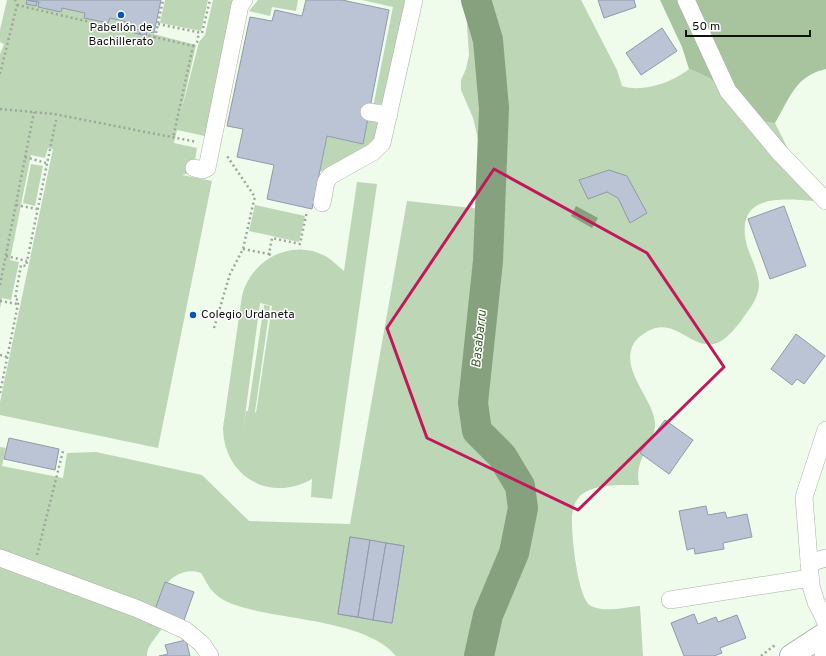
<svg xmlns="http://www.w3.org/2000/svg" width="826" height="656" font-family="Overpass,sans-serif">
  <rect width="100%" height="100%" fill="#effbeb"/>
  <!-- green -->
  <g fill="#bdd6b5" fill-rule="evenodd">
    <path d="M 7,0 L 28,0 L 131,23 L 130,28 L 196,45 L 181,112 L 199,42 L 205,35 L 213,0 L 235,0 L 232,3 L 205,136 L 177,130 L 174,143 L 197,148 L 193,172 L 182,175 L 212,181 L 158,448 L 0,415 L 0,402 L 53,149 L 48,148 L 45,158 L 31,155 L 10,260 L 19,262 L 11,300 L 2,298 L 0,309 L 0,54 L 4,44 L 0,42 L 0,30 Z"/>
    <path d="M 165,0 L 208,0 L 201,31 L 160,23 Z"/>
    <path d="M 258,0 L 298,0 L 296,11 L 272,7 L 270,16 L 249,11 Z"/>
    <path d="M 362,0 L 406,0 L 383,103 L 373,107 L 393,7 Z"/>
    <path d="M 470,0 L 581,0 L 617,70 L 622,86 C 643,93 673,82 689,69 C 698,72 707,76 714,82 C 734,99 747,121 775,123 L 814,201 C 777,198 734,195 747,246 C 751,258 758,271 759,284 C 759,294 754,303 748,311 C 740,322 727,342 713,344 C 690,348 675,317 648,331 C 643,334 637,338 634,343 C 619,369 652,397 655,422 C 657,443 633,457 639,485 C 623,485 593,483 580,496 C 575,501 573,508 572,516 C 571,531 577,599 591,606 C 605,613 625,607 640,606 L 643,656 L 396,656 C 370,623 293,620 253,610 C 242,607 228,604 219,597 C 210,591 206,581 201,573 C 193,570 184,571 177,575 C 156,586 168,604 163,623 C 161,636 147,642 147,656 L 0,656 L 0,447 L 6,448 L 2,466 L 63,478 L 67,453 L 96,452 L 202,475 L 249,521 L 350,524 L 407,201 L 481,209 L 478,139 L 473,118 L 461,90 L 461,80 L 466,69 L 469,55 L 467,26 Z"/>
    <path d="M 369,115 C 403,138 336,165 320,172 L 327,136 L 363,144 Z"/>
    <path d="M 31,164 L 43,166 L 35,206 L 23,203 Z"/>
    <path d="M 357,182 L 377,184 L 332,499 L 311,497 L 312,479 C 270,503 224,477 223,428 L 242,296 C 251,259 293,237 327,257 C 333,261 339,267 344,271 ZM 260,303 L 272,306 L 256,413 L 255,412 L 270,306 L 264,305 L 248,411 L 246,411 L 243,431 Z"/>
    <path d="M 255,205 L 305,216 L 299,242 L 249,231 Z"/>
  </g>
  <!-- forest -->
  <path fill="#a8c49f" d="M 660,0 L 826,0 L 826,69 C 795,76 790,98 775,123 C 747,121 734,99 714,82 C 707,76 698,72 689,69 L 682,47 Z"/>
  <!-- water -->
  <path fill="#85a17d" d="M 576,206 L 598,218 L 592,228 L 571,216 Z"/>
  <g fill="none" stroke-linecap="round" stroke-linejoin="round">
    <!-- river -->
    <path stroke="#85a17d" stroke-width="30" d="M 476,0 L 488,40 L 494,108 L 488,261 L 473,403 L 477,431 L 502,456 L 520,486 L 523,508 L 514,553 L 488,615 L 479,656"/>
  </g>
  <!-- building -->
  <g fill="#bac4d4" stroke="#909aa9">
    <path d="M 27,0 L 37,2 L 36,6 L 26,4 Z"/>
    <path d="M 28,0 L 161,0 L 154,33 L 130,28 L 131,23 L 110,18 L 108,23 L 84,18 L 85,13 L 62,8 L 61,12 L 38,7 L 39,2 Z"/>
    <path d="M 306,0 L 342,0 L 389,10 L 363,144 L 327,136 L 312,209 L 267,199 L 274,165 L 237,157 L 243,129 L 227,126 L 250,17 L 272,21 L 275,10 L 302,16 Z"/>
    <path d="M 598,0 L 634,0 L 636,7 L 604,18 Z"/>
    <path d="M 662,28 L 677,51 L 641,75 L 626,53 Z"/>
    <path d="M 136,29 L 147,32 L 146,36 L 135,33 Z"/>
    <path d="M 609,170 L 627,176 L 647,213 L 630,223 L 618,198 L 607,192 L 588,199 L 579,180 Z"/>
    <path d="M 784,206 L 806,266 L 770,279 L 748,219 Z"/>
    <path d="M 796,334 L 825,356 L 804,384 L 797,379 L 792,385 L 771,369 Z"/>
    <path d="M 665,420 L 693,440 L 669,474 L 640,453 Z"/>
    <path d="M 9,438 L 59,449 L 55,470 L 4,459 Z"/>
    <path d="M 706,506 L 708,515 L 725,512 L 727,518 L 747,514 L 752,537 L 723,543 L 724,549 L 695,554 L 694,548 L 687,550 L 679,511 Z"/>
    <path d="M 350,537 L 404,546 L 392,623 L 338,614 Z"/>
    <path d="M 350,537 L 370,540 L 358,617 L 338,614 Z"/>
    <path d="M 370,540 L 386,543 L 373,620 L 358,617 Z"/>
    <path d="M 386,543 L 404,546 L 392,623 L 373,620 Z"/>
    <path d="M 165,582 L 194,592 L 183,623 L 154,612 Z"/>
    <path d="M 694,614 L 698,624 L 716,617 L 718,622 L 737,615 L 746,638 L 720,648 L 722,653 L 714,656 L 684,656 L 671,623 Z"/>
    <path d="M 186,640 L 190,656 L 159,656 L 168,654 L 165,645 Z"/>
  </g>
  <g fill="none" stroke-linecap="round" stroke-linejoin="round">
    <defs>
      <g id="minor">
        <path d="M 686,0 L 728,91 L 779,152 L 826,201"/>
        <path d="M 369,112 L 389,115"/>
        <path d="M 194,168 L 203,170 L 207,168 L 240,5 L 244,0"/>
        <path d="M 322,203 L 326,182 L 330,176 L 373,152 L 382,143 L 414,0"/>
        <path d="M 826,430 L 804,497 L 811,586 L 816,602 L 826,622"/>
        <path d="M 0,558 L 138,609 L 185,630 L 202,644 L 210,656"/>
        <path d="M 809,563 L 826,558"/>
        <path d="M 670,600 L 810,578"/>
        <path d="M 823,656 L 826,652"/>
      </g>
      <path id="major" d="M 791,656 L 826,633"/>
    </defs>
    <!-- minor casing -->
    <use href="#minor" stroke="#a8b3a4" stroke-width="18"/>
    <!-- major casing -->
    <use href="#major" stroke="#a8b3a4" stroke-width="24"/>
    <!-- path -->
    <g stroke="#9da69a" stroke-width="2.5" stroke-dasharray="2 3" stroke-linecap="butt">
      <path d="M 17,5 L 193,46 L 173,138"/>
      <path d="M 158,24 L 202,33 L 210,0"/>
      <path d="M 155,38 L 163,0"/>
      <path d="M 193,46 L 197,42 L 199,33"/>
      <path d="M 0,74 L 17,5 L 15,0"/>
      <path d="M 0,109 L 54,114 L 197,142"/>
      <path d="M 25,157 L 46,163"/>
      <path d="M 16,205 L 37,209"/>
      <path d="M 243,249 L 269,254 L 272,238 L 300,244 L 307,211"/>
      <path d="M 269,254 L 272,256"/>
      <path d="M 6,256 L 27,261"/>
      <path d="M 0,285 L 34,112"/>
      <path d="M 0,301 L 18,304"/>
      <path d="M 214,328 L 230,274 L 243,249 L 254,200 L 255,197 L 227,156"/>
      <path d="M 0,355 L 7,357"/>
      <path d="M 0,393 L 18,304 L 18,300 L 15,299 L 21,265 L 26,266 L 56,120"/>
      <path d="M 37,555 L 63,451"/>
      <path d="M 761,656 L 775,645"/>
    </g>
    <!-- minor -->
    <use href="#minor" stroke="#fff" stroke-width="17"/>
    <!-- major -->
    <use href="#major" stroke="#fff" stroke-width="22"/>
  </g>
  <!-- marked area -->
  <path fill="none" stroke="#c2185b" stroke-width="3" stroke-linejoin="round" d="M 494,169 L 647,253 L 724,367 L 578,510 L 427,438 L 387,328 Z"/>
  <!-- markers -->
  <g fill="#0756c0" stroke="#fff" stroke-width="1.5">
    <circle cx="121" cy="15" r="4"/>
    <circle cx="193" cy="315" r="4"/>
  </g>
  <g text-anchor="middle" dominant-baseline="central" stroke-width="3" stroke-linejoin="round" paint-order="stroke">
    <!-- poi labels -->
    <g font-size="12" fill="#0f130e" stroke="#fff">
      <text x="121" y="28">Pabellón de<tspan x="121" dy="14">Bachillerato</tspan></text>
      <text x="201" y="315" text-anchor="start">Colegio Urdaneta</text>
    </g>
    <!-- water labels -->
    <g font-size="13" font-style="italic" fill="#335926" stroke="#fff">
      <text transform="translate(480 339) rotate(-84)">Basabarru</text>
    </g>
  </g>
  <!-- scale -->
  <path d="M686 30v6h124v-6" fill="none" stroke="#0f130e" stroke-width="2"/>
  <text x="692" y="30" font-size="12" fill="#0f130e" stroke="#ffffff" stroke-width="3" paint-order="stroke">50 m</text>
</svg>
